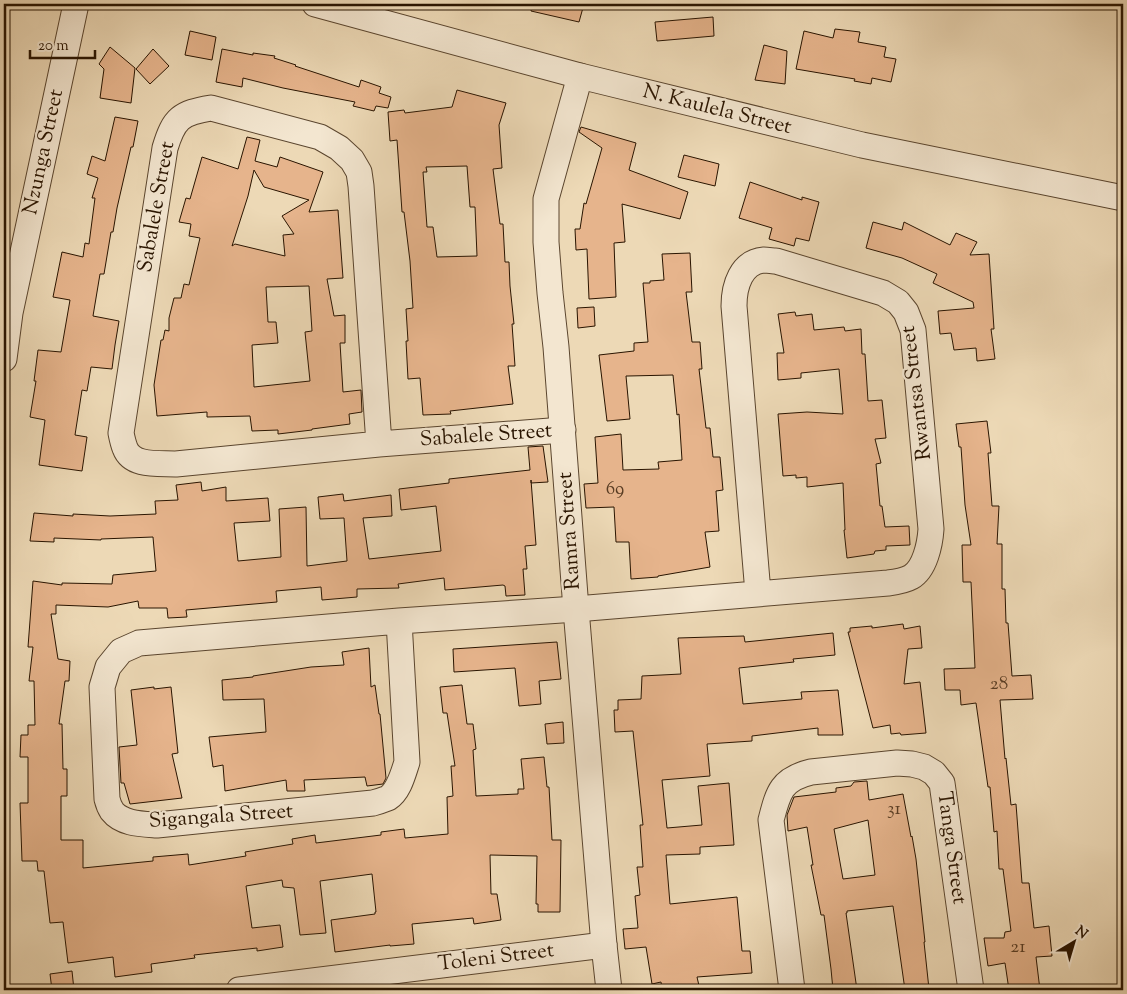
<svg xmlns="http://www.w3.org/2000/svg" width="1127" height="994" font-family="'Sorts Mill Goudy',serif">
  <rect width="100%" height="100%" fill="#edd9b6"/>
  <filter id="stains"><feTurbulence type="fractalNoise" baseFrequency=".004" numOctaves="4"/><feColorMatrix values="0 0 0 0 .2 0 0 0 0 .09 0 0 0 0 .02 0 0 0 .5 -.17"/></filter>
  <radialGradient id="worn" r=".72"><stop offset=".6" stop-color="#630" stop-opacity="0"/><stop offset="1" stop-color="#630" stop-opacity=".3"/></radialGradient>
  <!-- building -->
  <g fill="#e6b48c" stroke="#291400" fill-rule="evenodd">
    <path d="M 532,4 L 584,4 L 579,22 L 531,11 Z"/>
    <path d="M 713,17 L 714,36 L 657,41 L 655,22 Z"/>
    <path d="M 835,29 L 860,32 L 858,42 L 886,47 L 884,57 L 896,59 L 891,82 L 872,78 L 871,84 L 854,81 L 855,79 L 796,69 L 804,31 L 833,38 Z"/>
    <path d="M 190,31 L 216,37 L 212,60 L 185,55 Z"/>
    <path d="M 764,45 L 787,51 L 785,84 L 755,80 Z"/>
    <path d="M 110,47 L 135,68 L 131,103 L 100,98 L 104,69 L 99,64 Z"/>
    <path d="M 153,49 L 169,66 L 150,84 L 136,69 Z"/>
    <path d="M 222,49 L 253,55 L 253,53 L 275,56 L 274,58 L 296,65 L 295,66 L 359,87 L 361,80 L 381,87 L 379,93 L 391,97 L 388,108 L 376,106 L 374,111 L 353,106 L 355,102 L 283,88 L 243,78 L 242,87 L 216,82 Z"/>
    <path d="M 457,90 L 506,103 L 499,125 L 502,168 L 493,169 L 500,224 L 503,224 L 505,262 L 509,262 L 510,286 L 514,324 L 512,324 L 515,366 L 508,366 L 513,404 L 450,411 L 451,414 L 423,415 L 420,378 L 408,379 L 406,341 L 408,341 L 406,309 L 413,308 L 410,261 L 404,212 L 402,212 L 397,140 L 390,141 L 388,112 L 404,110 L 405,113 L 452,107 ZM 467,166 L 470,207 L 475,207 L 477,256 L 437,257 L 433,227 L 427,227 L 423,172 L 427,172 L 426,167 Z"/>
    <path d="M 115,117 L 138,121 L 133,147 L 131,147 L 117,208 L 113,232 L 111,232 L 104,274 L 100,274 L 93,316 L 119,321 L 115,345 L 112,369 L 91,367 L 87,391 L 82,390 L 75,435 L 87,437 L 82,471 L 39,465 L 45,420 L 30,417 L 36,381 L 34,381 L 38,350 L 61,352 L 70,300 L 53,297 L 62,252 L 83,257 L 85,243 L 89,244 L 95,198 L 92,198 L 98,178 L 87,174 L 92,156 L 105,161 Z"/>
    <path d="M 581,127 L 636,143 L 629,170 L 688,192 L 680,219 L 622,204 L 625,242 L 614,243 L 616,297 L 589,299 L 587,249 L 576,250 L 575,229 L 580,229 L 584,203 L 586,204 L 602,148 L 579,132 Z"/>
    <path d="M 247,137 L 260,140 L 255,161 L 277,167 L 280,157 L 323,172 L 309,212 L 338,210 L 343,278 L 327,279 L 334,316 L 345,315 L 345,343 L 340,343 L 343,392 L 361,390 L 362,412 L 349,414 L 350,424 L 312,429 L 312,430 L 278,434 L 278,430 L 252,431 L 250,416 L 207,417 L 207,412 L 157,416 L 154,385 L 161,340 L 163,340 L 165,330 L 169,331 L 169,318 L 174,298 L 181,298 L 184,284 L 189,285 L 200,238 L 189,236 L 191,224 L 179,222 L 186,198 L 190,199 L 202,157 L 238,169 ZM 254,170 L 264,187 L 309,200 L 282,216 L 294,234 L 283,235 L 285,256 L 235,244 L 232,246 L 248,196 ZM 309,286 L 312,331 L 305,332 L 310,381 L 254,387 L 252,345 L 278,343 L 276,322 L 268,322 L 266,287 Z"/>
    <path d="M 684,155 L 719,164 L 715,186 L 678,177 Z"/>
    <path d="M 750,182 L 802,200 L 802,197 L 819,202 L 809,241 L 796,238 L 794,246 L 769,239 L 772,228 L 739,218 Z"/>
    <path d="M 873,222 L 902,230 L 904,222 L 950,245 L 956,233 L 977,242 L 970,255 L 989,254 L 994,329 L 991,329 L 995,359 L 977,361 L 976,348 L 954,350 L 951,333 L 940,334 L 938,311 L 974,308 L 973,302 L 933,283 L 937,274 L 902,258 L 866,248 Z"/>
    <path d="M 690,253 L 692,292 L 686,292 L 692,342 L 700,342 L 702,369 L 699,369 L 706,428 L 710,428 L 713,457 L 720,457 L 723,490 L 716,491 L 719,531 L 705,532 L 710,567 L 658,576 L 658,577 L 631,579 L 629,542 L 616,542 L 614,507 L 586,508 L 584,484 L 598,483 L 595,437 L 621,434 L 623,470 L 659,469 L 658,462 L 682,460 L 679,414 L 677,415 L 673,375 L 628,376 L 626,376 L 630,419 L 607,421 L 599,355 L 634,351 L 634,343 L 648,342 L 643,283 L 650,283 L 650,281 L 664,280 L 662,254 Z"/>
    <path d="M 594,307 L 595,326 L 578,328 L 577,308 Z"/>
    <path d="M 795,312 L 796,316 L 812,314 L 814,330 L 844,327 L 845,331 L 861,329 L 862,354 L 865,354 L 868,401 L 882,400 L 886,438 L 875,439 L 881,463 L 876,464 L 880,506 L 882,506 L 885,527 L 909,526 L 910,545 L 886,546 L 886,550 L 875,551 L 874,554 L 847,558 L 844,530 L 845,530 L 843,483 L 807,487 L 807,477 L 796,478 L 796,475 L 783,476 L 778,414 L 807,412 L 843,414 L 839,369 L 801,373 L 801,378 L 778,380 L 777,353 L 784,353 L 778,314 Z"/>
    <path d="M 987,421 L 991,453 L 988,453 L 992,506 L 999,506 L 997,544 L 1002,544 L 1002,589 L 1005,589 L 1006,623 L 1008,623 L 1012,676 L 1031,675 L 1033,699 L 1000,700 L 1005,759 L 1006,758 L 1011,805 L 1016,804 L 1022,883 L 1029,883 L 1034,928 L 1049,926 L 1052,956 L 1036,957 L 1040,990 L 1009,990 L 1005,963 L 988,966 L 984,938 L 1004,938 L 1005,932 L 1011,931 L 1003,869 L 999,869 L 997,831 L 994,832 L 990,787 L 988,787 L 976,703 L 961,705 L 960,690 L 945,690 L 944,669 L 975,668 L 971,582 L 963,582 L 962,545 L 971,545 L 965,505 L 961,447 L 959,447 L 956,424 Z"/>
    <path d="M 543,446 L 548,482 L 531,483 L 531,480 L 536,545 L 525,546 L 527,569 L 523,569 L 525,595 L 506,596 L 505,586 L 503,585 L 445,590 L 444,578 L 398,584 L 399,588 L 357,589 L 357,597 L 322,600 L 321,587 L 276,591 L 277,602 L 186,610 L 187,617 L 168,618 L 167,608 L 139,608 L 138,601 L 108,607 L 56,605 L 56,614 L 51,614 L 58,659 L 70,661 L 69,681 L 65,681 L 59,724 L 62,724 L 63,769 L 67,769 L 67,796 L 61,796 L 61,840 L 83,840 L 83,868 L 153,861 L 153,857 L 188,854 L 189,865 L 246,856 L 245,852 L 293,844 L 292,839 L 315,835 L 316,843 L 381,835 L 381,832 L 404,829 L 405,838 L 448,834 L 447,797 L 453,796 L 451,766 L 455,766 L 447,713 L 443,713 L 440,687 L 462,685 L 467,724 L 473,724 L 476,749 L 473,750 L 476,796 L 518,794 L 518,789 L 524,789 L 521,759 L 544,757 L 547,787 L 549,787 L 552,840 L 561,840 L 560,912 L 538,912 L 538,904 L 536,904 L 537,856 L 490,855 L 491,894 L 497,894 L 501,920 L 474,924 L 473,918 L 412,924 L 414,944 L 390,946 L 390,945 L 335,952 L 331,920 L 375,914 L 375,912 L 376,912 L 372,874 L 320,881 L 326,933 L 300,935 L 294,888 L 283,887 L 282,880 L 246,886 L 252,928 L 280,925 L 283,947 L 257,951 L 257,948 L 194,955 L 195,958 L 151,964 L 152,972 L 115,977 L 113,957 L 68,963 L 63,922 L 50,923 L 44,871 L 38,871 L 37,861 L 22,861 L 20,803 L 28,803 L 28,757 L 20,757 L 21,735 L 28,735 L 28,725 L 35,725 L 34,681 L 29,681 L 33,647 L 28,647 L 33,581 L 62,585 L 62,583 L 112,584 L 113,575 L 156,571 L 153,537 L 101,539 L 101,540 L 54,538 L 54,542 L 30,541 L 34,513 L 73,516 L 73,514 L 110,516 L 156,514 L 155,501 L 178,500 L 176,485 L 201,482 L 202,491 L 226,487 L 226,501 L 268,498 L 270,521 L 234,523 L 238,561 L 281,557 L 279,509 L 306,507 L 307,566 L 347,561 L 344,518 L 320,519 L 318,497 L 343,494 L 344,501 L 391,495 L 392,516 L 363,518 L 369,559 L 441,551 L 436,506 L 401,510 L 399,489 L 449,483 L 449,479 L 530,470 L 528,447 Z"/>
    <path d="M 903,624 L 904,629 L 920,626 L 922,648 L 908,649 L 904,684 L 920,682 L 926,733 L 901,735 L 900,733 L 891,734 L 890,725 L 873,728 L 848,632 L 850,632 L 850,628 L 872,626 L 872,628 Z"/>
    <path d="M 833,633 L 835,655 L 793,659 L 794,662 L 739,668 L 743,704 L 802,699 L 801,692 L 838,690 L 843,735 L 818,735 L 818,728 L 752,736 L 752,741 L 707,744 L 710,776 L 662,780 L 667,828 L 702,825 L 698,786 L 729,783 L 734,845 L 700,847 L 700,854 L 666,855 L 670,904 L 737,897 L 742,951 L 750,951 L 752,973 L 697,977 L 700,990 L 662,990 L 661,982 L 652,984 L 646,947 L 625,949 L 623,929 L 638,928 L 635,896 L 640,895 L 637,867 L 643,867 L 640,825 L 643,825 L 633,731 L 615,732 L 614,710 L 618,710 L 618,700 L 641,699 L 642,676 L 681,674 L 678,638 L 744,636 L 745,642 Z"/>
    <path d="M 557,642 L 561,679 L 539,681 L 541,704 L 519,706 L 515,668 L 454,672 L 453,649 Z"/>
    <path d="M 369,648 L 371,687 L 375,685 L 379,714 L 380,714 L 386,778 L 383,784 L 367,786 L 365,777 L 304,780 L 305,791 L 287,791 L 286,780 L 225,791 L 223,765 L 213,767 L 209,737 L 266,732 L 264,699 L 223,700 L 222,680 L 253,677 L 253,676 L 311,667 L 344,665 L 342,652 Z"/>
    <path d="M 154,687 L 154,689 L 171,687 L 178,753 L 172,754 L 182,798 L 130,804 L 124,783 L 121,783 L 119,747 L 137,745 L 131,690 Z"/>
    <path d="M 563,722 L 564,743 L 547,744 L 545,724 Z"/>
    <path d="M 867,781 L 869,800 L 903,794 L 911,837 L 912,836 L 916,859 L 925,942 L 924,942 L 929,989 L 905,990 L 893,906 L 847,911 L 847,913 L 846,913 L 857,990 L 833,990 L 831,969 L 824,915 L 821,915 L 811,865 L 813,865 L 807,827 L 788,831 L 787,815 L 794,797 L 836,792 L 836,788 L 851,786 L 854,782 ZM 868,820 L 875,875 L 843,879 L 834,829 Z"/>
    <path d="M 72,971 L 74,990 L 52,990 L 50,974 Z"/>
  </g>
  <g fill="none" stroke-linecap="round" stroke-linejoin="round">
    <defs>
      <g id="minor">
        <path d="M 315,4 L 580,76 L 862,145 L 1123,198"/>
        <path d="M 580,76 L 546,199 L 546,242 L 550,293 L 556,347 L 576,609 L 604,945 L 609,990"/>
        <path d="M 4,359 L 10,313 L 76,4"/>
        <path d="M 379,444 L 361,186 L 359,172 L 352,160 L 339,148 L 320,137 L 211,108 C 181,113 174,118 165,148 L 121,433 C 122,438 123,443 125,448 C 132,467 159,463 176,464 L 379,444 L 563,430"/>
        <path d="M 399,621 L 407,762 C 403,774 399,791 388,798 C 383,800 377,802 373,803 L 157,825 C 142,824 122,824 112,811 C 110,808 108,803 107,799 L 102,687 L 108,667 L 121,651 L 139,643 L 399,621 L 576,609 L 888,583 C 896,582 904,581 911,577 C 925,569 930,544 931,529 L 913,330 L 906,312 L 898,302 L 883,293 L 776,261 C 773,261 768,260 764,260 C 741,262 734,286 734,306 L 758,593"/>
        <path d="M 239,990 L 604,945"/>
        <path d="M 792,990 L 771,820 C 778,793 781,779 811,772 L 897,763 L 912,764 L 924,767 L 934,773 L 942,783 L 971,990"/>
      </g>
    </defs>
    <!-- minor casing -->
    <use href="#minor" stroke="#5a452e" stroke-width="27"/>
    <!-- minor -->
    <use href="#minor" stroke="#f3e6d0" stroke-width="25"/>
  </g>
  <g text-anchor="middle" dominant-baseline="central" stroke-width="4.5" stroke-linejoin="round" paint-order="stroke">
    <!-- number labels -->
    <g font-size="19" fill="#583c23">
      <text x="615" y="489">69</text>
      <text x="999" y="684">28</text>
      <text x="894" y="809">31</text>
      <text x="1018" y="947">21</text>
    </g>
    <!-- street labels -->
    <g font-size="21" fill="#291400" stroke="#f3e6d0">
      <text transform="translate(717 110) rotate(14)">N. Kaulela Street</text>
      <text transform="translate(44 152) rotate(-78)">Nzunga Street</text>
      <text transform="translate(157 207) rotate(-80)">Sabalele Street</text>
      <text transform="translate(917 393) rotate(-97)">Rwantsa Street</text>
      <text transform="translate(486 436) rotate(-4)">Sabalele Street</text>
      <text transform="translate(570 531) rotate(-94)">Ramra Street</text>
      <text transform="translate(221 817) rotate(-4)">Sigangala Street</text>
      <text transform="translate(951 848) rotate(82)">Tanga Street</text>
      <text transform="translate(496 958) rotate(-7)">Toleni Street</text>
    </g>
  </g>
  <!-- margin -->
  <rect width="1127" height="994" fill="none" stroke="#edd9b6" stroke-width="20"/>
  <rect x="5" y="5" width="1117" height="984" fill="none" stroke="#291400" stroke-width="2.5"/>
  <rect x="10" y="10" width="1107" height="974" fill="none" stroke="#291400"/>
  <!-- north arrow -->
  <g transform="translate(1074 942) rotate(38)" stroke="#f3e6d0" stroke-width="4" paint-order="stroke">
  <path d="M0-4L9 19L0 12L-9 19Z" fill="#291400"/>
  <text y="-8" font-size="14" font-weight="bold" text-anchor="middle" fill="#291400">N</text>
  </g>
  <!-- scale -->
  <path d="M30 50v8h65v-8" fill="none" stroke="#291400" stroke-width="2.5"/>
  <text x="38" y="50" font-size="15" fill="#291400" stroke="#f3e6d0" stroke-width="4" paint-order="stroke">20 m</text>
  <rect width="100%" height="100%" filter="url(#stains)"/>
  <rect width="100%" height="100%" fill="url(#worn)"/>
</svg>
